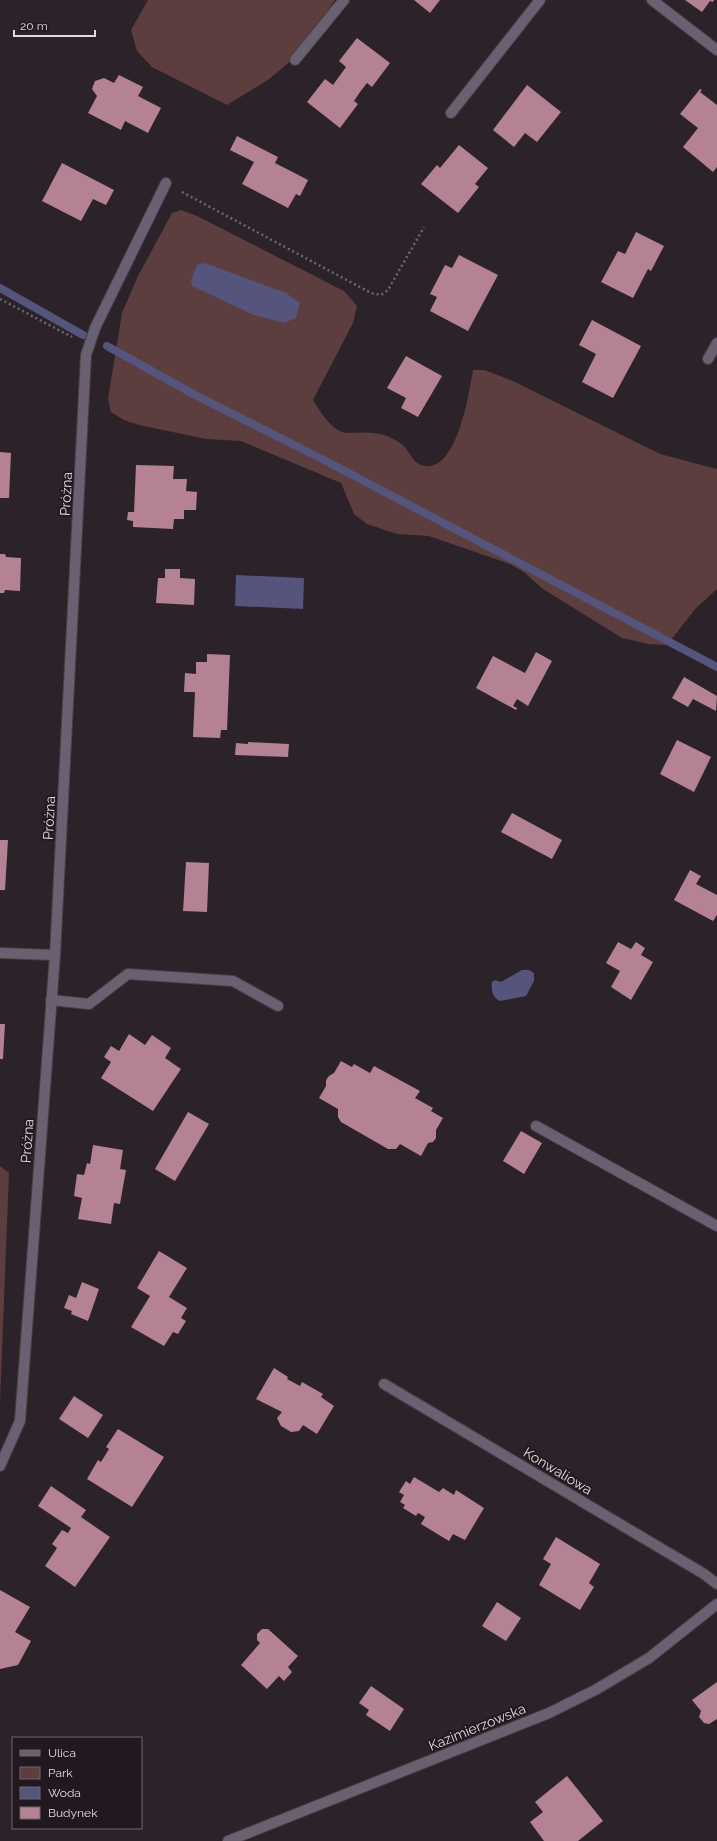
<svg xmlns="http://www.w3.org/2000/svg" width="717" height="1841" font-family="Raleway,sans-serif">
  <rect width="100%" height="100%" fill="#2c222a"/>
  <!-- green -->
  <g fill="#5b3e3d">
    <path d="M 148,0 L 335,0 L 298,55 L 268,80 L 227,105 L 152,67 L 137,51 L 131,30 Z"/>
    <path d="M 181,210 L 197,216 L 344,291 L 357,306 L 353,323 L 313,400 C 320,411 332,432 347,433 C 361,433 373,431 387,436 C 392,438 401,443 405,447 C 409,452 414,463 421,465 C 457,477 469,392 473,370 L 484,370 L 513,381 L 660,454 L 717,469 L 717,589 L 696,608 L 667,645 L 648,644 L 622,638 L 543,589 L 525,573 L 510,564 L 429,536 L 397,534 L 367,524 L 354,514 L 341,483 L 241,441 L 206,439 L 139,425 L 124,420 L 111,412 L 108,399 L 122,313 L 138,276 L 172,213 Z"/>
    <path d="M 0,1166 L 9,1173 L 0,1402 Z"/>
  </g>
  <!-- water -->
  <g fill="#55547d">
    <path d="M 205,263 L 286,293 L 300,303 L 296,318 L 284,323 L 254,315 L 192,286 L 191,280 L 197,265 Z"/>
    <path d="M 236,575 L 304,578 L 303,609 L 235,606 Z"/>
    <path d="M 522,970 L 529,970 L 534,973 L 534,981 L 526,996 L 500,1001 C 492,997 491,990 492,982 L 495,980 L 501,982 Z"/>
  </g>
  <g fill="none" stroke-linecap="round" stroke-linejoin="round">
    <!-- stream -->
    <g stroke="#55547d" stroke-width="8">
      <path d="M 0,288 L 83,335"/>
      <path d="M 107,346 L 195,395 L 324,460 L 717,667"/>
    </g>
  </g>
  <!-- building -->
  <g fill="#b48293">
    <path d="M 414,0 L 440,0 L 430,13 Z"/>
    <path d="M 685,0 L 714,0 L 713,2 L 710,1 L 702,12 Z"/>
    <path d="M 357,38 L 390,63 L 372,87 L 367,83 L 360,92 L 354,101 L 358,104 L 340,128 L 307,102 L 325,79 L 333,85 L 346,67 L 339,61 Z"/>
    <path d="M 119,75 L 143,87 L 138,96 L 161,108 L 148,133 L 125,121 L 121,130 L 88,113 L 97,96 L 92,89 L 95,81 L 104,78 L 114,83 Z"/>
    <path d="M 527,85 L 561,112 L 537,142 L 525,133 L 514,147 L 493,130 Z"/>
    <path d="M 700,89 L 702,90 L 700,92 L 717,105 L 717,167 L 713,172 L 683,147 L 698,128 L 680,114 Z"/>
    <path d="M 237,136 L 278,157 L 275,163 L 308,180 L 300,196 L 296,194 L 288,208 L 242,184 L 254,162 L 230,150 Z"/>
    <path d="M 459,145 L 488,168 L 475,184 L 479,187 L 458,213 L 421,184 L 437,165 L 440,168 Z"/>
    <path d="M 62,163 L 114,190 L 106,205 L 93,199 L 81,221 L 42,201 Z"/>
    <path d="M 636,232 L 664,246 L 651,271 L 648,269 L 633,298 L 601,282 L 618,251 L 625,254 Z"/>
    <path d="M 459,255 L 498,275 L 468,331 L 430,311 L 437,297 L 430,294 L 445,265 L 452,268 Z"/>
    <path d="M 592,320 L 641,346 L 613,398 L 582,382 L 596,354 L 579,345 Z"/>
    <path d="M 406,356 L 442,376 L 418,417 L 401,408 L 406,398 L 387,388 Z"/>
    <path d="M 0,452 L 11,453 L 9,498 L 0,498 Z"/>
    <path d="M 136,465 L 174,466 L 173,479 L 187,479 L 186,491 L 197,492 L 196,510 L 184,510 L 184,519 L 174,519 L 173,529 L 133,527 L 133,521 L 127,520 L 128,512 L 134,512 Z"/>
    <path d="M 0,554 L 5,554 L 6,557 L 21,558 L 20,591 L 5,590 L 4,593 L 0,593 Z"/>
    <path d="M 165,569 L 180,569 L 180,578 L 195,579 L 194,605 L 156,603 L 158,578 L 165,578 Z"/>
    <path d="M 536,652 L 552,661 L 528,706 L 517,699 L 513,706 L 517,708 L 516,710 L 476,688 L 493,656 L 525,673 Z"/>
    <path d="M 207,654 L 230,655 L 227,730 L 221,730 L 220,738 L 193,737 L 195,692 L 184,692 L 185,673 L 196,674 L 196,662 L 207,662 Z"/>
    <path d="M 684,677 L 717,696 L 716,711 L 693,699 L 688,707 L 672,698 Z"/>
    <path d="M 677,740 L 711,757 L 694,792 L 660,774 Z"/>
    <path d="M 248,742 L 289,744 L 288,757 L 235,755 L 236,743 L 248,744 Z"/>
    <path d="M 512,813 L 562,840 L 552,859 L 501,832 Z"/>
    <path d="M 0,840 L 8,840 L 5,890 L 0,890 Z"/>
    <path d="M 186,862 L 209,863 L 207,912 L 183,911 Z"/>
    <path d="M 690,870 L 701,876 L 696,884 L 717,895 L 717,915 L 713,921 L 674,900 Z"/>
    <path d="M 618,942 L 631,949 L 636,942 L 645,948 L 641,955 L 653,962 L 631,1000 L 611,987 L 620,971 L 606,963 Z"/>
    <path d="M 0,1024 L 5,1024 L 3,1059 L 0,1059 Z"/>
    <path d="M 129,1034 L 145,1045 L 152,1035 L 171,1048 L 165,1058 L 181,1069 L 153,1111 L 101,1078 L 111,1062 L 104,1057 L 111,1046 L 119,1051 Z"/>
    <path d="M 341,1061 L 352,1067 L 354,1064 L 370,1073 L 374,1066 L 420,1091 L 415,1098 L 433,1108 L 431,1111 L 443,1118 L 436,1130 L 436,1138 L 433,1142 L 428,1143 L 421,1156 L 400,1144 L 396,1149 L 388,1149 L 341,1122 L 338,1117 L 338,1109 L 319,1098 L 326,1086 L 326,1080 L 329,1076 L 334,1073 Z"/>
    <path d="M 188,1112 L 209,1124 L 175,1181 L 155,1169 Z"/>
    <path d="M 521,1131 L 542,1143 L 524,1174 L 503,1161 Z"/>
    <path d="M 93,1145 L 123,1150 L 120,1169 L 126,1170 L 120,1204 L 114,1203 L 111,1224 L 78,1219 L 82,1198 L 74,1196 L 77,1174 L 84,1175 L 87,1163 L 90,1164 Z"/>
    <path d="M 159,1251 L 187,1268 L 169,1297 L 187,1308 L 181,1318 L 186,1321 L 178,1334 L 173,1332 L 164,1346 L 131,1327 L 150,1296 L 137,1288 Z"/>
    <path d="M 82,1282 L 99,1289 L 88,1321 L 71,1314 L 72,1311 L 64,1308 L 69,1295 L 76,1298 Z"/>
    <path d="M 274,1368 L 288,1377 L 287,1379 L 300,1386 L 302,1382 L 323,1394 L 321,1397 L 334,1406 L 317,1434 L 303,1425 L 299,1431 L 291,1432 L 281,1426 L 277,1418 L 282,1412 L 256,1399 Z"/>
    <path d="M 74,1396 L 103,1415 L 88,1438 L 59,1419 Z"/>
    <path d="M 118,1429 L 164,1457 L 132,1507 L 87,1479 L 98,1460 L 101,1462 L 109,1449 L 106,1447 Z"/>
    <path d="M 414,1477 L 439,1492 L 443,1488 L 454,1495 L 456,1490 L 484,1508 L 465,1540 L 453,1534 L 449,1541 L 421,1524 L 425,1517 L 418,1513 L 416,1516 L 403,1508 L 405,1505 L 400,1502 L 404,1495 L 399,1492 L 406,1481 L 410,1484 Z"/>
    <path d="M 51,1486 L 86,1510 L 81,1517 L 110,1537 L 75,1587 L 45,1566 L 57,1548 L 52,1544 L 62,1530 L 68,1533 L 71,1528 L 38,1506 Z"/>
    <path d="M 556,1537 L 600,1564 L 589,1583 L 594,1587 L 580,1610 L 539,1585 L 551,1564 L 543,1559 Z"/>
    <path d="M 0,1590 L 30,1607 L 15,1632 L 31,1641 L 18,1665 L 0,1669 Z"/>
    <path d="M 497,1602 L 521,1618 L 506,1641 L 482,1626 Z"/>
    <path d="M 262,1629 L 268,1629 L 298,1656 L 288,1667 L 292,1672 L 284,1681 L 279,1676 L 267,1689 L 241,1665 L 260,1643 L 257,1640 L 257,1634 Z"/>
    <path d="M 717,1682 L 717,1719 L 709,1724 L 704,1723 L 699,1717 L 701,1711 L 692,1700 Z"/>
    <path d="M 371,1686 L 404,1709 L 390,1731 L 366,1715 L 369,1710 L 359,1703 Z"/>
    <path d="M 567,1776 L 603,1821 L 578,1841 L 544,1841 L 530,1822 L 543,1812 L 535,1802 Z"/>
  </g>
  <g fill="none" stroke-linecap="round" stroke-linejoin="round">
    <defs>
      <g id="service">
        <path d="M 295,60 L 344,0"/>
        <path d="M 451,113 L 540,0"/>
        <path d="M 708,359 L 717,343"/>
        <path d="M 51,1000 L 89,1004 L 128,974 L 233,981 L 278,1006"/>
        <path d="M 536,1126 L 717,1226"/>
      </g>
      <g id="minor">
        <path d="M 652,0 L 717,50"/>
        <path d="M 0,953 L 55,955"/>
        <path d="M 384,1384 L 704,1574 L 717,1584"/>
        <path d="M 0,1466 L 20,1421 L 55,955 L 86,355 L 95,328 L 166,183"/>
      </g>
      <path id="tertiary" d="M 228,1841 L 549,1713 L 597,1689 L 649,1658 L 717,1604"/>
    </defs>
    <!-- service casing -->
    <use href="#service" stroke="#493f47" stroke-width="12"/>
    <!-- minor casing -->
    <use href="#minor" stroke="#493f47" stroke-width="12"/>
    <!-- tertiary casing -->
    <use href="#tertiary" stroke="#493f47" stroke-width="12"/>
    <!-- path -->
    <g stroke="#70676e" stroke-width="2.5" stroke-dasharray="2 3" stroke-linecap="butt">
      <path d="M 182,192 L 371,293 L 381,295 L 388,290 L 424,227"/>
      <path d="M 0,299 L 72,337"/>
    </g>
    <!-- service -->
    <use href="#service" stroke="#696072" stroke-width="10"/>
    <!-- minor -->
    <use href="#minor" stroke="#696072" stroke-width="10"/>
    <!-- tertiary -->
    <use href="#tertiary" stroke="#696072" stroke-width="10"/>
  </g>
  <g text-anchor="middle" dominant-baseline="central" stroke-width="4" stroke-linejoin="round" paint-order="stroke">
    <!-- street labels -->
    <g font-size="14" fill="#e1dadf" stroke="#221920">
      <text transform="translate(66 494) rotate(-87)">Próżna</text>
      <text transform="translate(49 818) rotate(-87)">Próżna</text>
      <text transform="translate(27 1141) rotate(-86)">Próżna</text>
      <text transform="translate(558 1471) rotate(31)">Konwaliowa</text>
      <text transform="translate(477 1727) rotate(-22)">Kazimierzowska</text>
    </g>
  </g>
  <!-- legend -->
  <rect x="12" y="1737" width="130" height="92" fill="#221920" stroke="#6e666c"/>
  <rect x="20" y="1750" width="20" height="6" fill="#696072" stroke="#6e666c"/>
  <text x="48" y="1757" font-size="12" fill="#e1dadf">Ulica</text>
  <rect x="20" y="1767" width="20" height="12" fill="#5b3e3d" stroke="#6e666c"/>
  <text x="48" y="1777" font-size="12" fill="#e1dadf">Park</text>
  <rect x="20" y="1787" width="20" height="12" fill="#55547d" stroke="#6e666c"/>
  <text x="48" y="1797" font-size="12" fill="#e1dadf">Woda</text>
  <rect x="20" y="1807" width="20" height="12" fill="#b48293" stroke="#6e666c"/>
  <text x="48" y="1817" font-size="12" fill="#e1dadf">Budynek</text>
  <!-- scale -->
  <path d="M14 30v6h81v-6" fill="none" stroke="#e1dadf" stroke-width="2"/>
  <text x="20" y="30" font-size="12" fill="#e1dadf" stroke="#221920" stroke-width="3" paint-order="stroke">20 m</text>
</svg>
